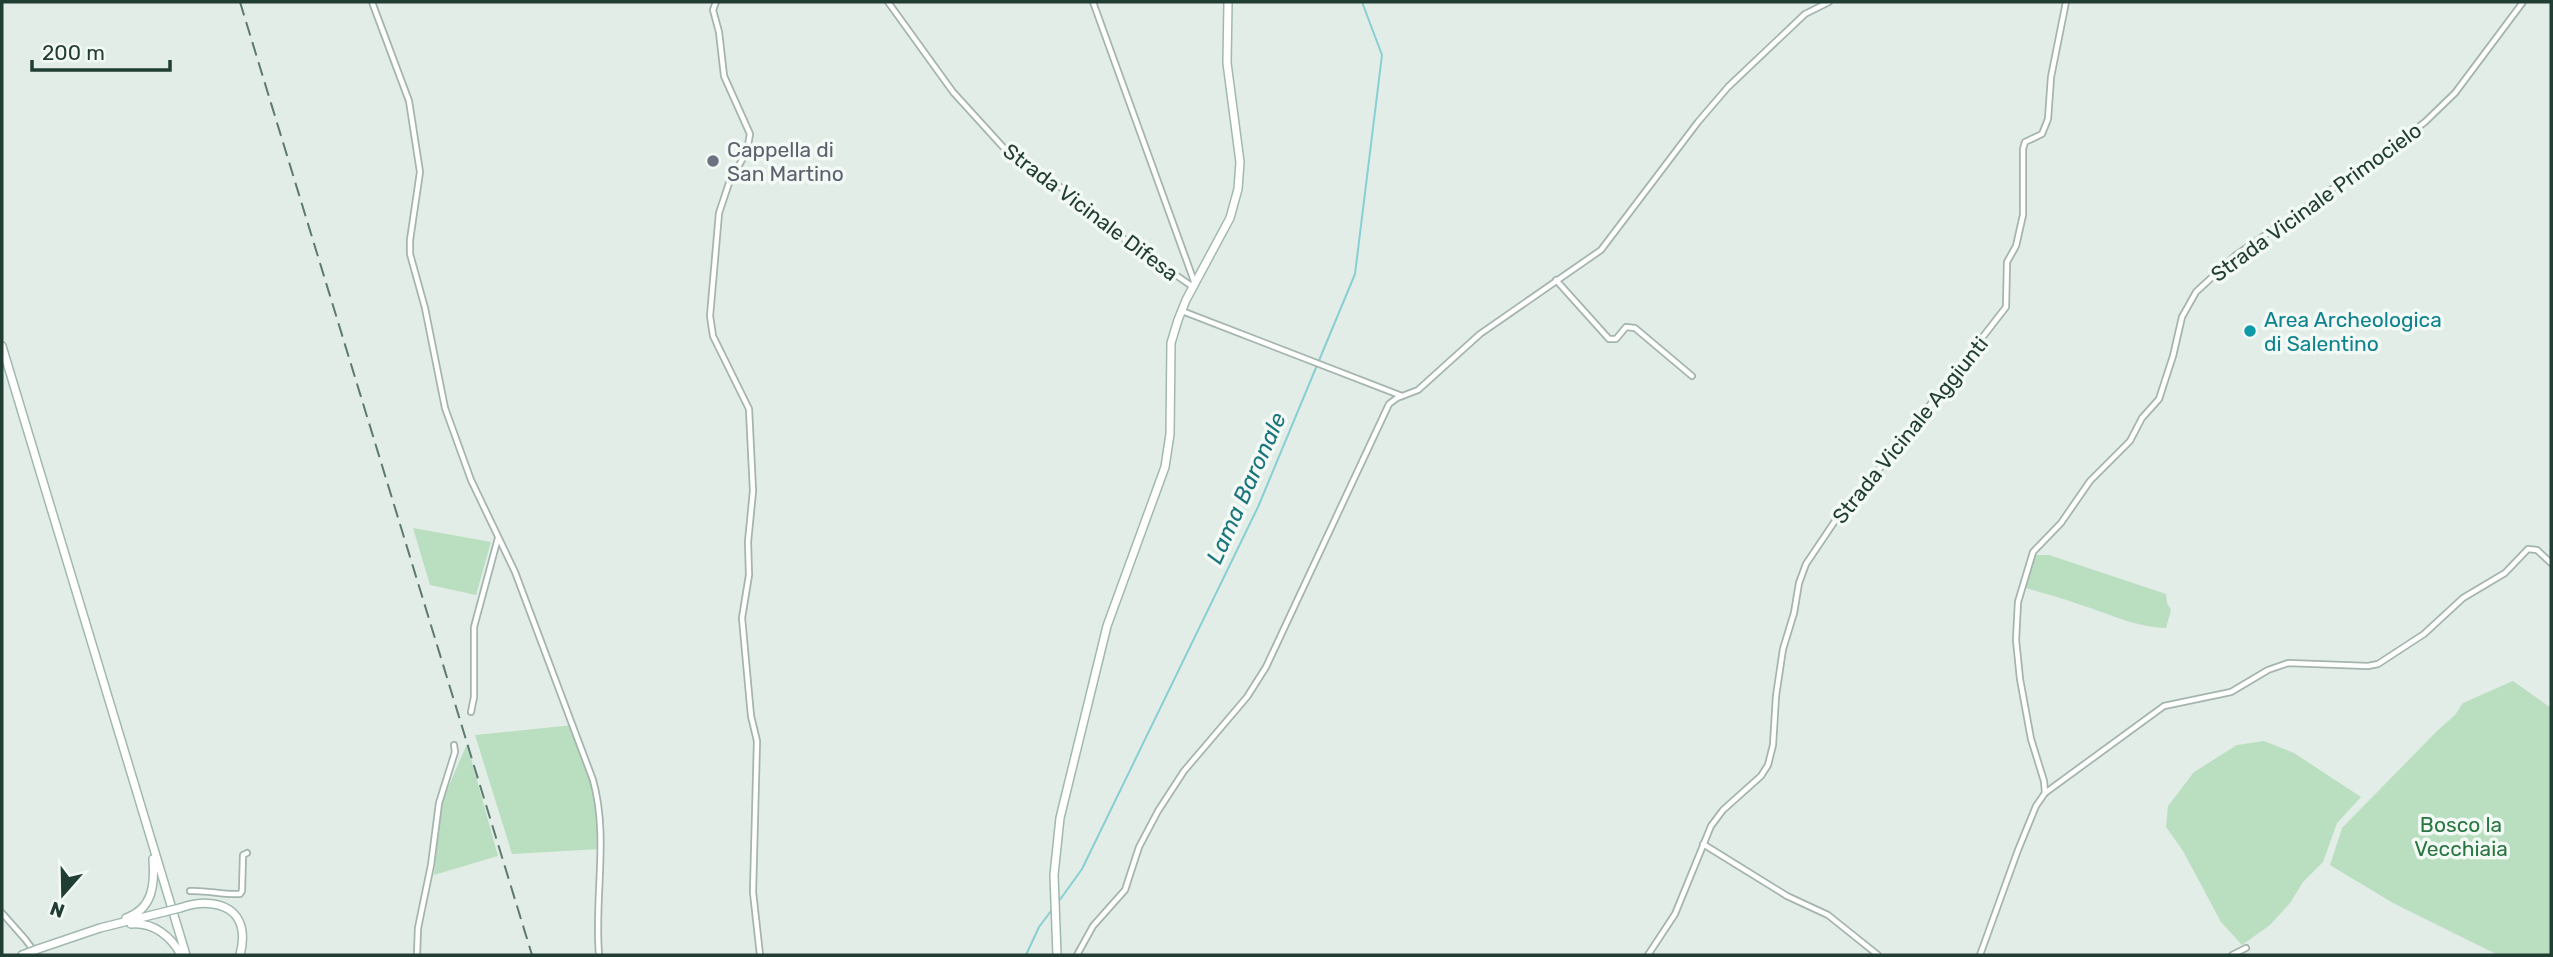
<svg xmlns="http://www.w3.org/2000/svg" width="2553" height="957" font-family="Rubik,sans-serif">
  <rect width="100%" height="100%" fill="#e2ede7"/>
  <!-- green -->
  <g fill="#badec0">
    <path d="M 413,528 L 491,542 L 476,595 L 430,585 Z"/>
    <path d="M 2033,555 L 2049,555 L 2166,594 L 2167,603 L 2171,610 L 2166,628 C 2135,627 2110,614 2081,605 C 2062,598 2043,593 2023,587 Z"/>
    <path d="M 2513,681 L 2551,708 L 2551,955 L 2498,955 L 2393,903 L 2330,865 L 2342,828 L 2437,731 L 2455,715 L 2463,703 Z"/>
    <path d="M 573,725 L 600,808 L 600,849 L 512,854 L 475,735 Z"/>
    <path d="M 2264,741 L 2294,753 L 2361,797 L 2337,823 L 2323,862 L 2303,882 L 2290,903 L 2270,925 L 2242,945 L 2221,922 L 2183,851 L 2166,827 L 2168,806 L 2194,772 L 2237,745 Z"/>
    <path d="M 467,744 L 498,856 L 434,875 L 441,804 Z"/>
  </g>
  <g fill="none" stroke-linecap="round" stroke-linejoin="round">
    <!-- stream -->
    <g stroke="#88cfd3" stroke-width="2">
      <path d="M 1059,901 L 1082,869 L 1258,507 L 1355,274 L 1382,55 L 1362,2"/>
      <path d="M 1026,955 L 1039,927 L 1051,911"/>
    </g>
    <defs>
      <g id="street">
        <path d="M 372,2 L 409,101 L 420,172 L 410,240 L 410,254 L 425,308 L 445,408 L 471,480 L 515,572 L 593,780 C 609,837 594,897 599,955"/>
        <path d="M 716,2 L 713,10 L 719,32 L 724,76 L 750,134 L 747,151 L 729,183 L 719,213 L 710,316 L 713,336 L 749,409 L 753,491 L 748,542 L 749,575 L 742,618 L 751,716 L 757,741 L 753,892 L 760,955"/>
        <path d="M 888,2 L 953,92 L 1003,147 L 1063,189 L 1107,227 L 1193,287"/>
        <path d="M 1093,2 L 1195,284"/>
        <path d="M 1556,280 L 1609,339 L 1616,339 L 1626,327 L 1635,328 L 1692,376"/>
        <path d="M 1182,311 L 1402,396"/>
        <path d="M 471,712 L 474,697 L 474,627 L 498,538"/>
        <path d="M 2045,793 L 2044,781 L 2031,739 L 2020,679 L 2016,640 L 2018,602 L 2033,552 L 2061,523 L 2090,481 L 2130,441 L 2142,418 L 2159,399 L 2173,356 L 2182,317 L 2196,292 L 2236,255 L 2380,156 L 2425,122 L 2455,93 L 2523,2"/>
        <path d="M 1703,844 L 1787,896 L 1828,915 L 1878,955"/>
        <path d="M 190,891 C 207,890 222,895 240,894 L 242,891 L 243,855 L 247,853"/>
        <path d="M 2,913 L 25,939 L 37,955"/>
        <path d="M 417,955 L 418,928 L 431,865 L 439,803 L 455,752 L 454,745"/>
        <path d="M 1077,955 L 1093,926 L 1125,890 L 1139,847 L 1158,811 L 1184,771 L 1247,697 L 1266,667 L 1389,404 L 1397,398 L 1418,390 L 1480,334 L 1601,250 L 1698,122 L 1728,87 L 1805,14 L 1829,2"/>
        <path d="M 1648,955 L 1675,914 L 1711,826 L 1723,810 L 1761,776 L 1768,765 L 1773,745 L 1776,696 L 1783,649 L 1794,613 L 1799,583 L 1806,564 L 1841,512 L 1888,459 L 2006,307 L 2007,262 L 2016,246 L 2023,215 L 2023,149 L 2025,142 L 2042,134 L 2048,119 L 2051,77 L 2066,2"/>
        <path d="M 1980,955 L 2018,850 L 2036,806 L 2045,793 L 2164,706 L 2231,692 L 2268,670 L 2288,663 L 2368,666 L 2378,664 L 2424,634 L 2463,598 L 2505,573 L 2528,549 L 2537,550 L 2551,563"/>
        <path d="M 2232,955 L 2246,948"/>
      </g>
      <g id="secondary">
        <path d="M 2,346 L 186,955"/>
        <path d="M 180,908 C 218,895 252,909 240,955"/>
        <path d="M 126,918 C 153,909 155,884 153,859"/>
        <path d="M 131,924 C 153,922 171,936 181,955"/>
        <path d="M 38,949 L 100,928 L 164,912"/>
        <path d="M 22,955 L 30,952"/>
        <path d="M 1057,955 L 1054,875 L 1060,818 L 1107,626 L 1165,467 L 1170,434 L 1171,343 L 1178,320 L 1186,300 L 1230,218 L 1238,189 L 1240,162 L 1227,63 L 1228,2"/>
      </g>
    </defs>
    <!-- street casing -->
    <use href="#street" stroke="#a4b5ae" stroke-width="8"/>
    <!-- secondary casing -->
    <use href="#secondary" stroke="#a0b9ae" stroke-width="10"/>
    <!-- street -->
    <use href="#street" stroke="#fff" stroke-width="4.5"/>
    <!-- secondary -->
    <use href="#secondary" stroke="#fff" stroke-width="7"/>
    <!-- rail -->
    <path stroke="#5c7a6f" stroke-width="2" stroke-dasharray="14 7" stroke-linecap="butt" d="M 240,2 L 532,955"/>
    <defs>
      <g id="secondary-bridge">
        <path d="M 164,912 L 180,908"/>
        <path d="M 30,952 L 38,949"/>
      </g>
    </defs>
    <!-- secondary-bridge casing -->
    <use href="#secondary-bridge" stroke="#a0b9ae" stroke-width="10" stroke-linecap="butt"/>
    <!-- secondary-bridge -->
    <use href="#secondary-bridge" stroke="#fff" stroke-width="7"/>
  </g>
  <!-- markers -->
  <circle fill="#6b7280" stroke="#f3f9f5" stroke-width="2.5" cx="713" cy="161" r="7"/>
  <circle fill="#0f9aa8" stroke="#f3f9f5" stroke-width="2.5" cx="2250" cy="331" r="7"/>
  <g text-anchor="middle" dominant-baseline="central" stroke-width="7" stroke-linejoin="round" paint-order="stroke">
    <!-- worship labels -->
    <g font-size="21" fill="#5b616d" stroke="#f3f9f5" text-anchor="start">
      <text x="727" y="149">Cappella di<tspan x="727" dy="24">San Martino</tspan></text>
    </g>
    <!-- street labels -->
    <g font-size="21" fill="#213e34" stroke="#f3f9f5">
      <text transform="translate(2316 202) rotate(-36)">Strada Vicinale Primocielo</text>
      <text transform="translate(1091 212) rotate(37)">Strada Vicinale Difesa</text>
      <text transform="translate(1910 430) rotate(-51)">Strada Vicinale Aggiunti</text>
    </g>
    <!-- culture labels -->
    <g font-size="21" fill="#0d838f" stroke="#f3f9f5" text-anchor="start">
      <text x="2264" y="319">Area Archeologica<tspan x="2264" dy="24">di Salentino</tspan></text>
    </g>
    <!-- park labels -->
    <g font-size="21" fill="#2a7640" stroke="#f3f9f5">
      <text x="2461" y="824">Bosco la<tspan x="2461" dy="24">Vecchiaia</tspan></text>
    </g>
    <!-- water labels -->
    <g font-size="23" font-style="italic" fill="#1a757c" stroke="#f3f9f5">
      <text transform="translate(1246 488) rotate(-66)">Lama Baronale</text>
    </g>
  </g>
  <!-- border -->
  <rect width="2553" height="957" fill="none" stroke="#213e34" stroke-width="7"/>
  <!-- north arrow -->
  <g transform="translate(63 894) rotate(200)" stroke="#f3f9f5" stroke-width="5" paint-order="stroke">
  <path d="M0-5L12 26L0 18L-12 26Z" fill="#213e34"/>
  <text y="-10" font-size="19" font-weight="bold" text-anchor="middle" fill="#213e34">N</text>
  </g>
  <!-- scale -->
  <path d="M32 60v10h138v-10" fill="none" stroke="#213e34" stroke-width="3.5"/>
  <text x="42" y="60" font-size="21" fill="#213e34" stroke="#f3f9f5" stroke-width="5" paint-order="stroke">200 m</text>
</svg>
